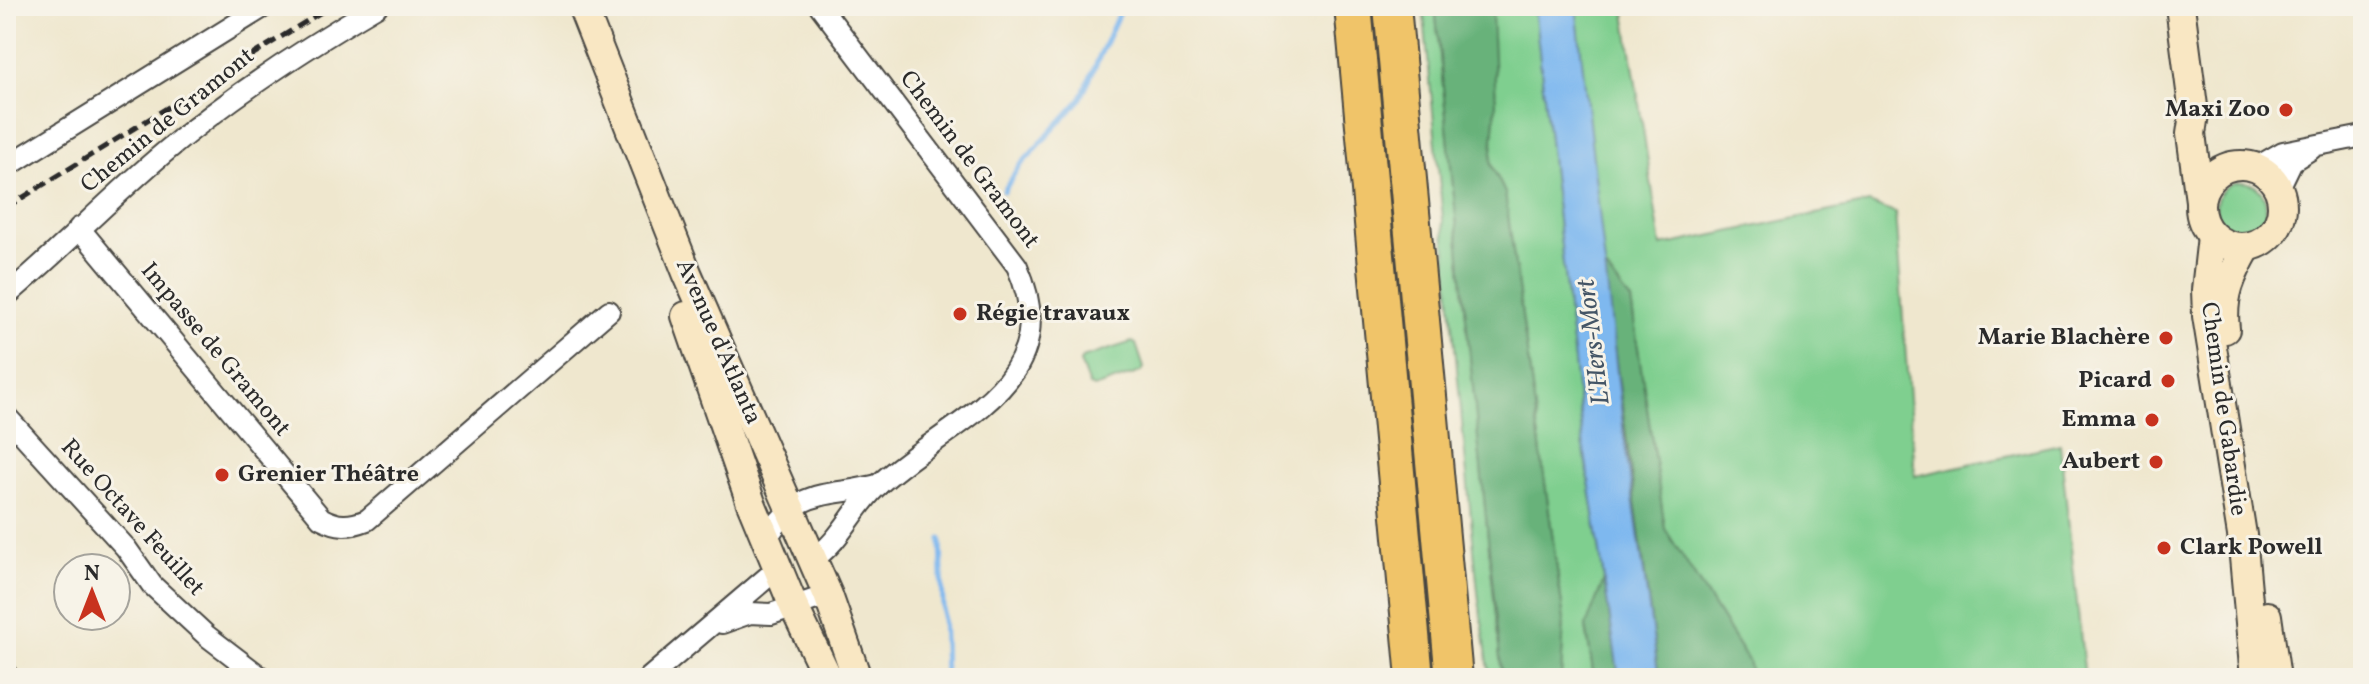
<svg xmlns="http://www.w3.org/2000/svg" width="2369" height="684" font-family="Vollkorn,serif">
  <rect width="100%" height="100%" fill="#f7f3e8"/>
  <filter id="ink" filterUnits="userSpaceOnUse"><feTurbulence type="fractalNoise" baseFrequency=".0125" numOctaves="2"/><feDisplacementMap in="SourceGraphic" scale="16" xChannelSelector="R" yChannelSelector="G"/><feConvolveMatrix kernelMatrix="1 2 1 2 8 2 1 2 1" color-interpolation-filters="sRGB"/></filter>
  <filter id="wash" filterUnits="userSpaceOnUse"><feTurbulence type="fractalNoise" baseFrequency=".006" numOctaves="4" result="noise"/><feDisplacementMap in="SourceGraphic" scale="32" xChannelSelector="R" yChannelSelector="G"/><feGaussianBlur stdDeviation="1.8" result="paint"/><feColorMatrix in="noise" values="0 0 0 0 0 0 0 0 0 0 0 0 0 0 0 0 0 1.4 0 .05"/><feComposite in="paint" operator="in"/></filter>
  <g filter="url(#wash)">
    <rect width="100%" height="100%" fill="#efe7ce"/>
    <!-- green -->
    <g fill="#7fcf8f" stroke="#557d5d" stroke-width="2">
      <path d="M 1423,6 L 1435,6 L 1502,678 L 1490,678 L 1478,593 Z"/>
      <path d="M 1491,6 L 1534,6 L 1583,441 L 1604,580 L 1586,627 L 1594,678 L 1561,678 L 1564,620 L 1505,193 L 1491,164 L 1496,105 Z"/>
      <path d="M 1576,6 L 1624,6 L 1661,246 L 1869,203 L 1895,213 L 1915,476 L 2060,444 L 2085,678 L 1752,678 L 1748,661 L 1665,529 L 1631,301 L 1603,265 Z"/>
      <circle cx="2241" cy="207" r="25"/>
      <path d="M 1132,342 L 1136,344 L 1144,368 L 1141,372 L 1094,388 L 1089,386 L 1080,362 L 1082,358 Z"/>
    </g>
    <!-- forest -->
    <g fill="#67b27a" stroke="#496e52" stroke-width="2">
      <path d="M 1435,6 L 1491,6 L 1492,13 L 1496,105 L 1491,164 L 1505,193 L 1564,620 L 1561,678 L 1502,678 Z"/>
      <path d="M 1603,265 L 1631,301 L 1665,529 L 1748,661 L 1752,678 L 1659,678 Z"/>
      <path d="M 1604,580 L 1619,678 L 1594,678 L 1586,626 Z"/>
    </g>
    <!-- water -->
    <path fill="#7eb8ef" stroke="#54728d" stroke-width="2" d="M 1534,6 L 1576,6 L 1624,435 L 1659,678 L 1619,678 L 1583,441 Z"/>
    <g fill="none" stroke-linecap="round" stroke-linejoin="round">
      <!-- stream -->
      <g stroke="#7eb8ef" stroke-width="5">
        <path d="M 1004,191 L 1017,169 L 1080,100 L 1122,6"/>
        <path d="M 941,539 L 945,678"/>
      </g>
    </g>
  </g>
  <g filter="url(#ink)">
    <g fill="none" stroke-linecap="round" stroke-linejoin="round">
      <defs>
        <g id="street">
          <path d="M 6,167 L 265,6"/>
          <path d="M 2257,167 L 2283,152 L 2363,136"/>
          <path d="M 2279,188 L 2292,161 L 2311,149"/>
          <path d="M 79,228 L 321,518 C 338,527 349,527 367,520 L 609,311"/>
          <path d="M 6,296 C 61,250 110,198 165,152 C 231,96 302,50 377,6"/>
          <path d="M 6,416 L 126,548 L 152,585 L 207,636 L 262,678"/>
          <path d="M 766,540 C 798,486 826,498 878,485"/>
          <path d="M 812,560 C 840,542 853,509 876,487 C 948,419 1070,386 1017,266 L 820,6"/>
          <path d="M 722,623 L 750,613 L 771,614 L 828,595"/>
          <path d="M 6,674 L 9,678"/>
          <path d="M 649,678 L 778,568"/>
        </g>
        <g id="secondary">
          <path d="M 582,6 L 687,273 L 828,595 L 857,678"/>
          <path d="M 2180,6 L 2194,114 L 2191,134 L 2200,201"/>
          <circle cx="2241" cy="206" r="41"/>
          <path d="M 2212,236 L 2206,290 L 2207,316 L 2242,535 L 2255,678"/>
          <path d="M 686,316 L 751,503 L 794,607 L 828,678"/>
          <path d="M 2225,329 C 2221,296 2231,275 2247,247"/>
          <path d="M 2267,616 L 2276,678"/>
        </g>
        <g id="highway">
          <path d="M 1353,6 L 1415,678"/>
          <path d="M 1392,6 L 1454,678"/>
        </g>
      </defs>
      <!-- street casing -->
      <use href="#street" stroke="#484743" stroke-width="24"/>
      <!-- secondary casing -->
      <use href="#secondary" stroke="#484743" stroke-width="32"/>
      <!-- highway casing -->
      <use href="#highway" stroke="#484743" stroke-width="40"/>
      <!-- street -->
      <use href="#street" stroke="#fff" stroke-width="20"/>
      <!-- secondary -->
      <use href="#secondary" stroke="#f9e7c3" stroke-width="28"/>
      <!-- highway -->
      <use href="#highway" stroke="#f0c469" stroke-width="36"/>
      <!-- rail -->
      <path stroke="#2b2b2b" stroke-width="5" stroke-dasharray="12 6" stroke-linecap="butt" d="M 6,208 L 331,6"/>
    </g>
  </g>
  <!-- markers -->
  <g fill="#c8321e" stroke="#f7f3e8" stroke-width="3">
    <circle cx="2286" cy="110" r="8"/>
    <circle cx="960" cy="314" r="8"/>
    <circle cx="2166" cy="338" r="8"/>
    <circle cx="2168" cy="381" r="8"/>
    <circle cx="2152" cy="420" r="8"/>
    <circle cx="2156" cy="462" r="8"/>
    <circle cx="222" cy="475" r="8"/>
    <circle cx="2164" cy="548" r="8"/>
  </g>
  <g text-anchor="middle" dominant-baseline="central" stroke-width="6" stroke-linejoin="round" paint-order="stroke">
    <!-- poi labels -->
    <g font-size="24" font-weight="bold" fill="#2b2b2b" stroke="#f7f3e8" text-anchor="end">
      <text x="2270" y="110">Maxi Zoo</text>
      <text x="976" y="314" text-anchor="start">Régie travaux</text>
      <text x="2150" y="338">Marie Blachère</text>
      <text x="2152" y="381">Picard</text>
      <text x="2136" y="420">Emma</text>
      <text x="2140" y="462">Aubert</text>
      <text x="238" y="475" text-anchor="start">Grenier Théâtre</text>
      <text x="2180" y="548" text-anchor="start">Clark Powell</text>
    </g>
    <!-- street labels -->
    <g font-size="24" fill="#2b2b2b" stroke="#f7f3e8">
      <text transform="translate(168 121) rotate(-39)">Chemin de Gramont</text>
      <text transform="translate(969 160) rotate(53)">Chemin de Gramont</text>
      <text transform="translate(718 342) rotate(66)">Avenue d'Atlanta</text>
      <text transform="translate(215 350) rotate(50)">Impasse de Gramont</text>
      <text transform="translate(2223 409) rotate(82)">Chemin de Gabardie</text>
      <text transform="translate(132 518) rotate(48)">Rue Octave Feuillet</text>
    </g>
    <!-- water labels -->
    <g font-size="26" font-style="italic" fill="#456" stroke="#f7f3e8">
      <text transform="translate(1594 342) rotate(-97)">L'Hers-Mort</text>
    </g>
  </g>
  <!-- margin -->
  <rect width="2369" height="684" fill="none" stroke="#f7f3e8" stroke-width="32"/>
  <!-- north arrow -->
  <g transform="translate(92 592)"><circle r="38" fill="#f7f3e8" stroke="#a5a39c" stroke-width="2"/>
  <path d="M0-6L14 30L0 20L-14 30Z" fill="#c8321e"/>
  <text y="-12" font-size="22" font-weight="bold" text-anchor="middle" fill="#2b2b2b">N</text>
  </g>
</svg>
